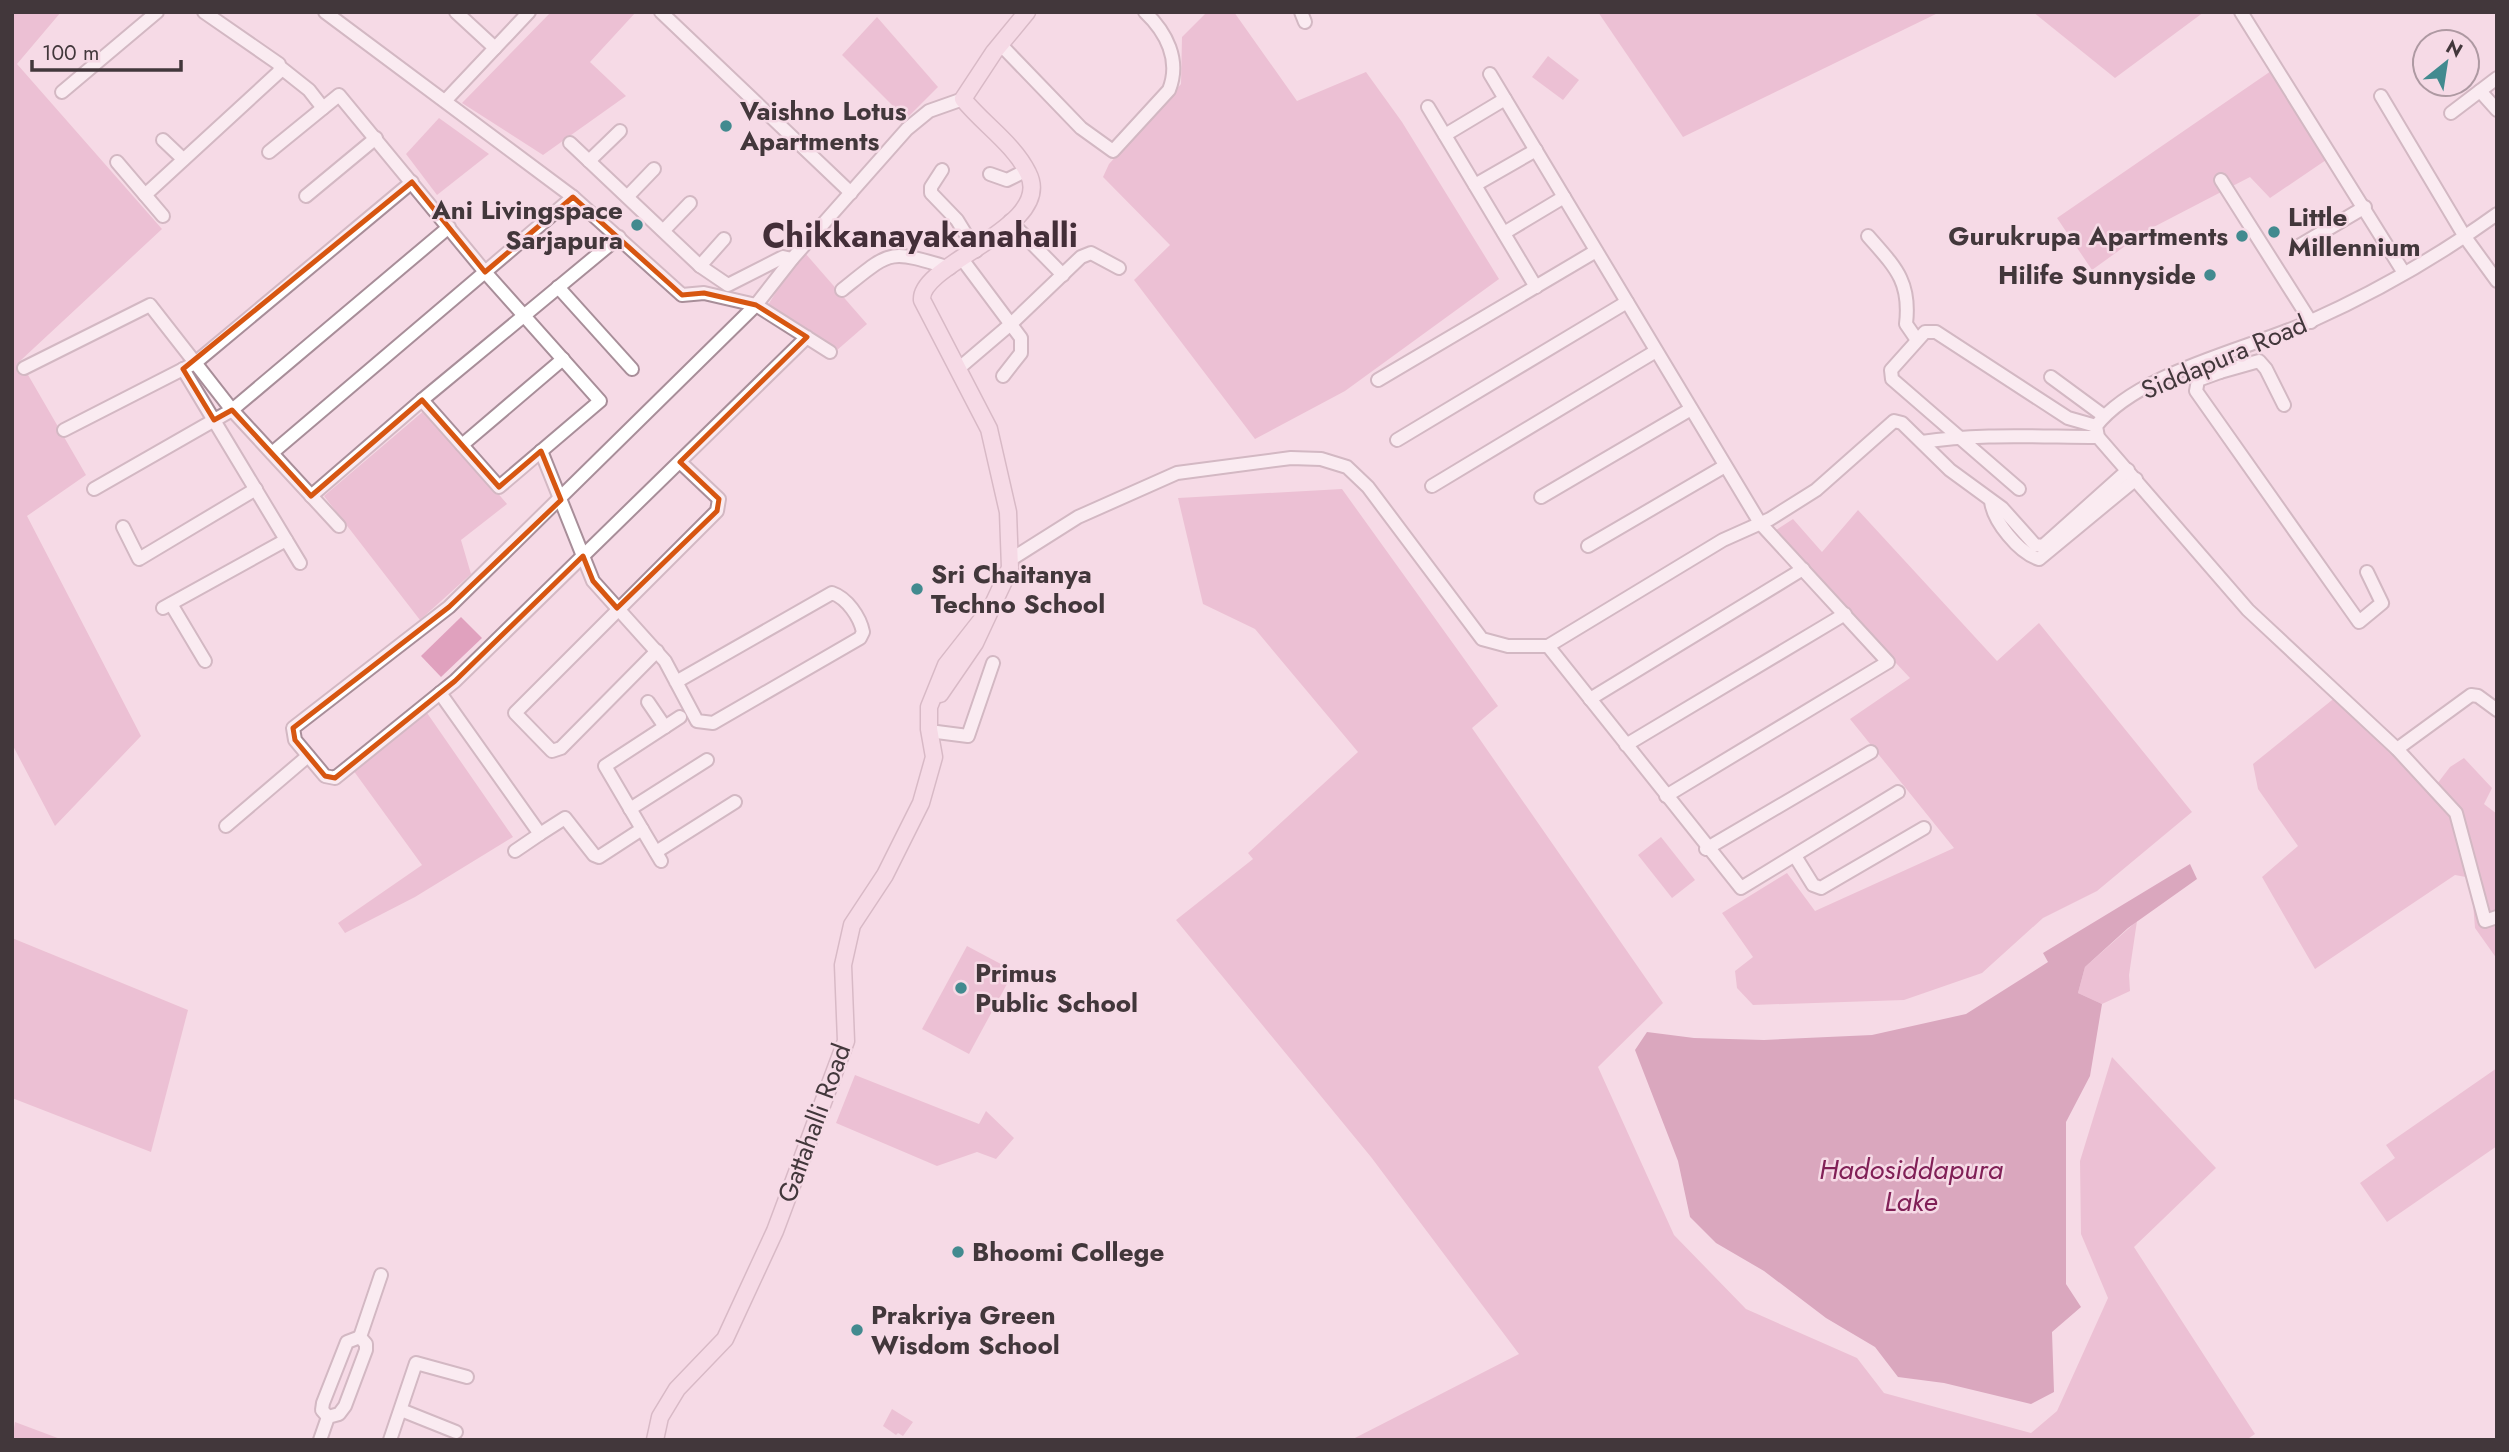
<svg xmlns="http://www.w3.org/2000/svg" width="2509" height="1452" font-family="Jost,sans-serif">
  <rect width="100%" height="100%" fill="#f6dae6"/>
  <!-- green -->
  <g fill="#e0a1be">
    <path d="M 12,12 L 61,12 L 17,64 L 162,229 L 20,361 L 86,475 L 27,516 L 141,736 L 55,826 L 12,744 Z"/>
    <path d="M 551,12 L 636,12 L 590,62 L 626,96 L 543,155 L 462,103 Z"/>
    <path d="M 1207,12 L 1234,12 L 1297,101 L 1366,72 L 1402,122 L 1499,279 L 1345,391 L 1255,439 L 1134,280 L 1170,245 L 1103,177 L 1109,164 L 1181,84 L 1182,37 Z"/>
    <path d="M 1598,12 L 1940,12 L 1683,137 Z"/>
    <path d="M 2033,12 L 2204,12 L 2115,78 Z"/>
    <path d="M 877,17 L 938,87 L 906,119 L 842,55 Z"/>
    <path d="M 1548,56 L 1579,80 L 1563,100 L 1532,77 Z"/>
    <path d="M 2271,71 L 2326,160 L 2270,198 L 2250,177 L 2146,231 L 2092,270 L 2057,218 Z"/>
    <path d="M 439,118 L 489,154 L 437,195 L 406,154 Z"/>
    <path d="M 805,253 L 867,324 L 836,351 L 768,305 L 798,256 Z"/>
    <path d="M 426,409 L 507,504 L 461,540 L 471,574 L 420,620 L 324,496 Z"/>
    <path d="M 1342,489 L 1498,706 L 1472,728 L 1663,1003 L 1598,1067 L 1674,1235 L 1746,1309 L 1857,1358 L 1884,1393 L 2031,1433 L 2057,1411 L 2108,1298 L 2081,1234 L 2080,1161 L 2112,1057 L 2216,1168 L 2134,1247 L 2255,1434 L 2246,1440 L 1351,1440 L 1519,1354 L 1371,1157 L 1176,920 L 1253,859 L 1248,853 L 1358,752 L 1255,629 L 1203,604 L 1178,498 Z"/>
    <path d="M 1858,510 L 1997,661 L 2039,623 L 2192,812 L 2097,891 L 2043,918 L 1982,973 L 1904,1000 L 1753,1005 L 1737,988 L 1735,971 L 1753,957 L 1722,913 L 1787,873 L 1815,911 L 1954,848 L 1850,719 L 1910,678 L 1773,532 L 1793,519 L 1822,552 Z"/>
    <path d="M 461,617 L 482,638 L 441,677 L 421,656 Z"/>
    <path d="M 2337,696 L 2437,784 L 2450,767 L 2464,758 L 2492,788 L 2484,804 L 2497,814 L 2497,959 L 2475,928 L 2471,878 L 2455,875 L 2315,969 L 2262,877 L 2298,846 L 2258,789 L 2253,764 Z"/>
    <path d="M 425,710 L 513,837 L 415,897 L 345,933 L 338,923 L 422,865 L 353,770 Z"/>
    <path d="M 1661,837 L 1695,880 L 1672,898 L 1638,855 Z"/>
    <path d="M 2137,921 L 2129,975 L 2130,991 L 2102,1004 L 2078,993 L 2085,967 Z"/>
    <path d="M 12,938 L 188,1010 L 151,1152 L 12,1098 Z"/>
    <path d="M 967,946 L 1014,971 L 969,1054 L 922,1029 Z"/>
    <path d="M 2497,1068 L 2497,1146 L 2387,1222 L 2360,1183 L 2395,1158 L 2386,1145 Z"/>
    <path d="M 855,1075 L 979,1124 L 986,1111 L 1014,1138 L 996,1159 L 977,1152 L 937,1166 L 836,1123 Z"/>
    <path d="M 892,1409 L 913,1422 L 903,1436 L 898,1433 L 896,1435 L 883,1426 Z"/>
    <path d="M 15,1422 L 63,1440 L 12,1440 Z"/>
  </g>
  <!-- water -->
  <path fill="#b8688f" d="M 2190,864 L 2197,879 L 2128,928 L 2085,967 L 2078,993 L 2102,1004 L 2090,1076 L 2066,1122 L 2066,1284 L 2081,1307 L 2052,1332 L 2054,1392 L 2031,1404 L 1944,1383 L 1898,1377 L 1875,1347 L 1826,1318 L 1764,1271 L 1716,1243 L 1690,1217 L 1678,1161 L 1635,1050 L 1647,1032 L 1694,1038 L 1764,1040 L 1872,1035 L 1966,1014 L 2048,962 L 2043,953 Z"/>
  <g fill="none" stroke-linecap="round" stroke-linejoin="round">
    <defs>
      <g id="minor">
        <path d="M 325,12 L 573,197 L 682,295 L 704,293 L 756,305 L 792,259 L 907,129 L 929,111 L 963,99"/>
        <path d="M 456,12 L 495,48"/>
        <path d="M 661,12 L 851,193"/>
        <path d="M 1301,12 L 1305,22"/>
        <path d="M 2241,12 L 2404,273"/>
        <path d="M 1001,45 L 1081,128 L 1113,151 L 1169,90 C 1181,60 1166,32 1145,12"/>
        <path d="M 280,67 L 309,90 L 323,108"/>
        <path d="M 1490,74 L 1760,523 L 1888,662 L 1666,796"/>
        <path d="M 2480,91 L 2497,110"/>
        <path d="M 62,92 L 157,12"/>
        <path d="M 2381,96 L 2465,237 L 2497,281"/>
        <path d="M 445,101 L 529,12"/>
        <path d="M 1428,107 L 1536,287"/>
        <path d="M 2451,113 L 2497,78"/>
        <path d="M 1445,135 L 1505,99"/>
        <path d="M 163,140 L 183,159"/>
        <path d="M 570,143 L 700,266 L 728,285 L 783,257 L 792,259"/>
        <path d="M 269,152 L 339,95 L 485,272 L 573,197"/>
        <path d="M 589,161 L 620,131"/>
        <path d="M 117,162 L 163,216"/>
        <path d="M 942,170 L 931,187 L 931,193 L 957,220 L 976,251"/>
        <path d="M 990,174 L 1007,180 L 1027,170"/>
        <path d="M 2221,180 L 2311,322"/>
        <path d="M 1475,185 L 1536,150"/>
        <path d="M 145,195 L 280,71 L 279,64 L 204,12"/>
        <path d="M 306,196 L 376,138"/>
        <path d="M 628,196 L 654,169"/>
        <path d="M 2497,214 C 2440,255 2376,292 2311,321 C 2250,349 2138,372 2096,426 L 2098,437 L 2248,610 L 2397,749 L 2456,813 L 2485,921 L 2497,917"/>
        <path d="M 1010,221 L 1063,275"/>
        <path d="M 664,230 L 690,203"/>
        <path d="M 1504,233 L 1564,197"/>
        <path d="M 1868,236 C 1895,267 1911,281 1906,324 L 1917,340"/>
        <path d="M 2299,246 L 2365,207"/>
        <path d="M 962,259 L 1021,338 L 1021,353 L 1003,376"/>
        <path d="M 700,266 L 724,239"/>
        <path d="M 558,287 L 632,369"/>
        <path d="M 842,290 C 892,250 887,249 950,268"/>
        <path d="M 807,337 L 455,681 L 335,778 L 325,776 L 295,740 L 293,728 L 449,607 L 756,305 L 830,352"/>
        <path d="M 2213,359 L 2220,372 L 2198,380 L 2196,391 L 2359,622 L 2382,603 L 2367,572"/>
        <path d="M 24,368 L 150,305 L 232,410 L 339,526"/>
        <path d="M 183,369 L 300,563"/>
        <path d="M 958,369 L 1012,323 L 1081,257 L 1091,253 L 1119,268"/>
        <path d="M 2220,372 L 2259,361 L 2266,369 L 2284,405"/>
        <path d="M 2051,377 L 2104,416"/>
        <path d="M 1378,380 L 1596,251"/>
        <path d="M 422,400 L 619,237"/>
        <path d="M 64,430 L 195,363 L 412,182"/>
        <path d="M 1397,440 L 1627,302"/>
        <path d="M 1922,442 C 1979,433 2040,437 2098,437"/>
        <path d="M 462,445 L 563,359"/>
        <path d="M 541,451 L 593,581 L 665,661 L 697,721 L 713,723 L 860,638 L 863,632 C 860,617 847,598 832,593 L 676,682"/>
        <path d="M 272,453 L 485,272 L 600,401 L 499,487 L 422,400 L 311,496"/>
        <path d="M 1432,486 L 1656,351"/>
        <path d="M 94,489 L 232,410 L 449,227"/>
        <path d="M 2019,489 L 1892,379 L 1891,370 L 1925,332 L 1936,332 L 2068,418 L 2096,426"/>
        <path d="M 1541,497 L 1691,409"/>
        <path d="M 1991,501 C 1993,521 2019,553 2039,559 L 2136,479"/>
        <path d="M 123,527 L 139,559 L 256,489"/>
        <path d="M 1588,546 L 1725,466"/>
        <path d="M 1010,560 L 1078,517 L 1177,473 L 1291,458 L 1321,459 L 1347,467 L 1368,487 L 1482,639 L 1508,646 L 1548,646 L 1723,540 L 1770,519 L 1816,490 L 1894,421 L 1902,423 L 1950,470 L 2002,508 L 2035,545 L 2043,546 L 2128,470"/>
        <path d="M 171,604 L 205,661"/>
        <path d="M 163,608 L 286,540"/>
        <path d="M 1548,646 L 1741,888 L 1898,792"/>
        <path d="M 657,651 L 561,748 L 552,751 L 515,713 L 717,511 L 719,499 L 680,462"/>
        <path d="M 440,693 L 540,834 L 565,818 L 594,855 L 599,857 L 642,829 L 661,861"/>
        <path d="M 1590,699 L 1803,569"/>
        <path d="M 648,702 L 665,727"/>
        <path d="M 929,731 L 968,736 L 993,663"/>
        <path d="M 1626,745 L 1845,614"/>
        <path d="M 2397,749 L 2471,695 L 2478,696 L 2497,710"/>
        <path d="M 630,809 L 707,760"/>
        <path d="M 226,826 L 308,756"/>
        <path d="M 642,829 L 605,766 L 680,717"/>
        <path d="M 1706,849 L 1871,752"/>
        <path d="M 515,851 L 540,834"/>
        <path d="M 656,852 L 735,802"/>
        <path d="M 1795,856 L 1813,885 L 1821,888 L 1924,828"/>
        <path d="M 401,1410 L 456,1432"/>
        <path d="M 328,1417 L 322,1410 L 323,1403 L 347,1342 L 360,1337"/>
        <path d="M 320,1440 L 328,1417 L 339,1414 L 345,1406 L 366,1350 L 366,1344 L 360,1337 L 381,1275"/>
        <path d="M 390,1440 L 416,1363 L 467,1377"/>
      </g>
      <g id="major">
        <path d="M 940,694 L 975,643 L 1010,568 L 1008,512 L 989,429 L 922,300 C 919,263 1056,227 1028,173 C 1014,144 983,124 963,99 L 994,52 L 1027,12"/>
        <path d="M 655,1440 L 660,1417 L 677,1389 L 725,1339 L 775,1231 L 846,1041 L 843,965 L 852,925 L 885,875 L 921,803 L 934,757 L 929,729 L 929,707 L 946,665 L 990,609"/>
      </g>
    </defs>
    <!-- minor casing -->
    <use href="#minor" stroke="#a88e99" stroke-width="16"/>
    <!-- major casing -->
    <use href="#major" stroke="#b491a0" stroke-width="19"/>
    <!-- minor -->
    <use href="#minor" stroke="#fff" stroke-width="12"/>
    <!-- major -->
    <use href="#major" stroke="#f7dae6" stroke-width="16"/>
  </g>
  <!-- marked area -->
  <path d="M0 0H2509V1452H0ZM 412,182 L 485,272 L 573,197 L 682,295 L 704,293 L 756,305 L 807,337 L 680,462 L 719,499 L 717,511 L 617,608 L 593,581 L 583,556 L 455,681 L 335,778 L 325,776 L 295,740 L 293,728 L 449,607 L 561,500 L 541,451 L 499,487 L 422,400 L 311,496 L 232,410 L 214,420 L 183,369 Z" fill="#f6dae6" fill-opacity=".55" fill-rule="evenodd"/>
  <path fill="none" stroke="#d75611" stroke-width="5" stroke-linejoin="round" d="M 412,182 L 485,272 L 573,197 L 682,295 L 704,293 L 756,305 L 807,337 L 680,462 L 719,499 L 717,511 L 617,608 L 593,581 L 583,556 L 455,681 L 335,778 L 325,776 L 295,740 L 293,728 L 449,607 L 561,500 L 541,451 L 499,487 L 422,400 L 311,496 L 232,410 L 214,420 L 183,369 Z"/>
  <!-- markers -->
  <g fill="#428a8f" stroke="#f6dae6" stroke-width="2.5">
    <circle cx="726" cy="126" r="7"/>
    <circle cx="637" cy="225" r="7"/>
    <circle cx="2274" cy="232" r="7"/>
    <circle cx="2242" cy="236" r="7"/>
    <circle cx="2210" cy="275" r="7"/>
    <circle cx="917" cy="589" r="7"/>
    <circle cx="961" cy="988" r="7"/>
    <circle cx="958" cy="1252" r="7"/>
    <circle cx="857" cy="1330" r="7"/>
  </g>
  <g text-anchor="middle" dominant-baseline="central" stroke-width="5" stroke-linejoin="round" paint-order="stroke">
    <!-- poi labels -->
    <g font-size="26" font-weight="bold" fill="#42373b" stroke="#f6dae6" text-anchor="start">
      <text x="740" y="111">Vaishno Lotus<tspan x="740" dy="30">Apartments</tspan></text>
      <text x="623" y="210" text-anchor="end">Ani Livingspace<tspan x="623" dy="30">Sarjapura</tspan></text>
      <text x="2288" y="217">Little<tspan x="2288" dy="30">Millennium</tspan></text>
      <text x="2228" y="236" text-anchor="end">Gurukrupa Apartments</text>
      <text x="2196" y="275" text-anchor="end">Hilife Sunnyside</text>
      <text x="931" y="574">Sri Chaitanya<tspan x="931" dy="30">Techno School</tspan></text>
      <text x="975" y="973">Primus<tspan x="975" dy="30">Public School</tspan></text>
      <text x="972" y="1252">Bhoomi College</text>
      <text x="871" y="1315">Prakriya Green<tspan x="871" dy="30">Wisdom School</tspan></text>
    </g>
    <!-- street labels -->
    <g font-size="26" fill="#42373b" stroke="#f6dae6">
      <text transform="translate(2224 357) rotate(-23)">Siddapura Road</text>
      <text transform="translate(814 1123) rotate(-70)">Gattahalli Road</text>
    </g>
    <!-- water labels -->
    <g font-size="28" font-style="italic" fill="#812057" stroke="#f6dae6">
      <text x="1911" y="1169">Hadosiddapura<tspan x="1911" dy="32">Lake</tspan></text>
    </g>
    <!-- district labels -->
    <g font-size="33" font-weight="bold" fill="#432e38" stroke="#f6dae6">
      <text x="920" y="235">Chikkanayakanahalli</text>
    </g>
  </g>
  <!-- border -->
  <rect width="2509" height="1452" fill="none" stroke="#42373b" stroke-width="28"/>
  <!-- north arrow -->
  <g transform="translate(2446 63) rotate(30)"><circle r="33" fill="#f6dae6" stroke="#ae99a2" stroke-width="2"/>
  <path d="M0-5L12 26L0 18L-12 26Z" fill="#428a8f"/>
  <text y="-10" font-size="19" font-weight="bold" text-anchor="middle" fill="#42373b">N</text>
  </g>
  <!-- scale -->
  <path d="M32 60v10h149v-10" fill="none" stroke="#42373b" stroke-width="3.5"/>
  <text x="42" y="60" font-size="21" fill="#42373b" stroke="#f6dae6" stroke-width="5" paint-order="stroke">100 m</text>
</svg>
